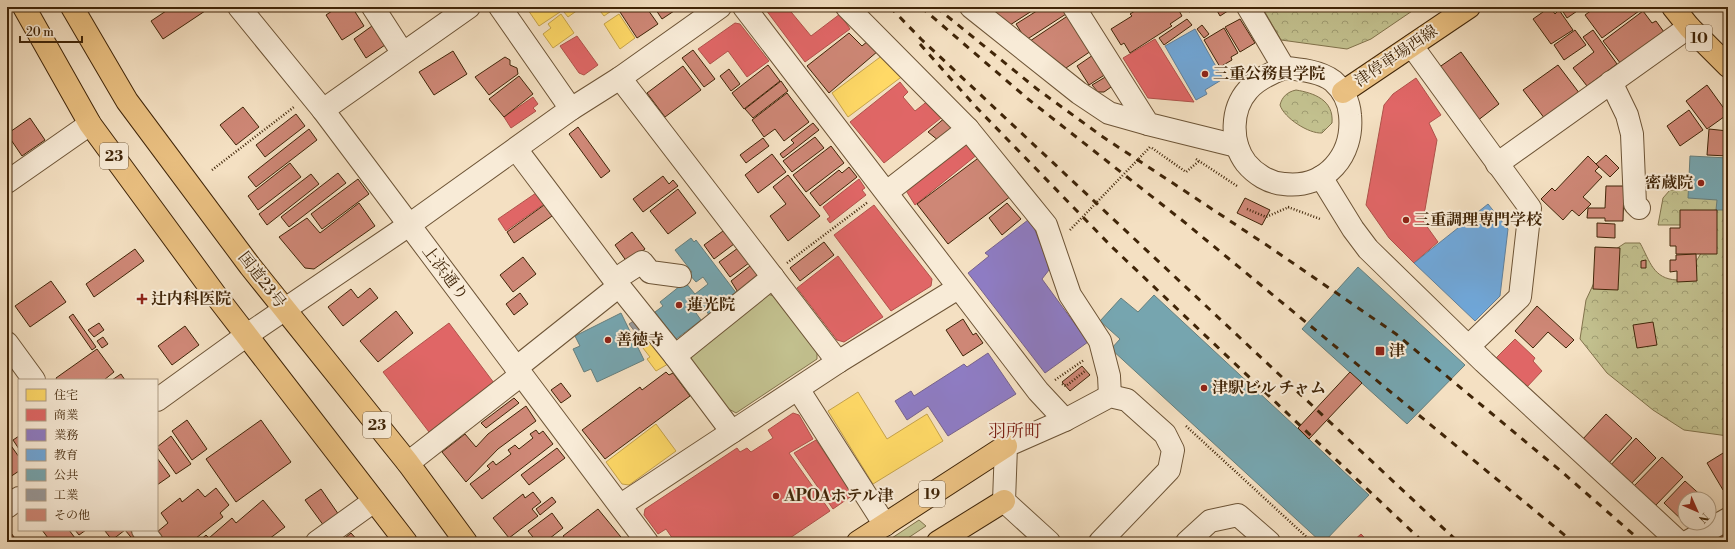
<svg xmlns="http://www.w3.org/2000/svg" width="1735" height="549" font-family="'Libre Bodoni','Noto Serif JP',serif">
  <defs>
    <pattern id="forest-crowns" width="20" height="18" patternUnits="userSpaceOnUse"><rect width="20" height="18" fill="#c2c08e"/><path d="M2 6a3 3 0 1 1 6 0M12 15a3 3 0 1 1 6 0" fill="none" stroke="#9f9c72"/></pattern>
  </defs>
  <rect width="100%" height="100%" fill="#f4e0c2"/>
  <filter id="stains"><feTurbulence type="fractalNoise" baseFrequency=".005" numOctaves="4"/><feColorMatrix values="0 0 0 0 .2 0 0 0 0 .09 0 0 0 0 .02 0 0 0 .5 -.17"/></filter>
  <radialGradient id="worn" r=".72"><stop offset=".6" stop-color="#630" stop-opacity="0"/><stop offset="1" stop-color="#630" stop-opacity=".3"/></radialGradient>
  <!-- green -->
  <g fill="#c2c08e" stroke="#81724b">
    <path d="M 764,293 L 774,296 L 817,351 L 817,359 L 736,413 L 727,408 L 689,360 L 691,352 Z"/>
    <path d="M 919,520 L 926,526 L 902,542 L 886,542 Z"/>
  </g>
  <!-- forest -->
  <g fill="url(#forest-crowns)" stroke="#81724b">
    <path d="M 1262,7 L 1418,7 L 1371,39 L 1347,49 L 1281,40 Z"/>
    <path d="M 1296,90 C 1314,93 1334,100 1332,123 L 1322,133 C 1309,134 1284,118 1280,105 C 1282,97 1287,92 1296,90 Z"/>
    <path d="M 1728,181 L 1728,436 L 1684,430 L 1653,410 L 1607,373 L 1580,339 L 1586,300 L 1607,255 L 1625,243 L 1640,243 C 1650,261 1653,279 1677,280 L 1692,268 L 1708,242 L 1701,225 L 1658,225 L 1663,198 L 1670,190 L 1717,190 Z"/>
  </g>
  <!-- homes -->
  <g fill="#ffd966" stroke="#c6a34a">
    <path d="M 526,7 L 557,7 L 560,12 L 539,26 Z"/>
    <path d="M 560,7 L 582,7 L 568,17 Z"/>
    <path d="M 597,7 L 617,7 L 604,16 Z"/>
    <path d="M 561,14 L 574,33 L 553,48 L 543,34 L 551,28 L 548,24 Z"/>
    <path d="M 619,14 L 635,38 L 620,49 L 604,24 Z"/>
    <path d="M 887,52 L 904,75 L 848,117 L 832,93 Z"/>
    <path d="M 648,337 L 668,364 L 656,371 L 647,359 L 650,357 L 639,343 Z"/>
    <path d="M 858,392 L 887,439 L 927,414 L 943,441 L 873,484 L 828,411 Z"/>
    <path d="M 656,424 L 676,451 L 629,485 L 622,484 L 606,462 Z"/>
  </g>
  <!-- shops -->
  <g fill="#e06666" stroke="#b0524a">
    <path d="M 766,7 L 787,7 L 811,36 L 840,14 L 850,29 L 805,62 L 766,10 Z"/>
    <path d="M 735,23 L 740,24 L 769,61 L 747,77 L 728,51 L 710,64 L 698,49 Z"/>
    <path d="M 577,36 L 598,65 L 584,75 L 579,73 L 560,46 Z"/>
    <path d="M 1155,39 L 1194,102 L 1148,98 L 1123,58 Z"/>
    <path d="M 1416,78 L 1441,115 L 1429,123 L 1437,140 L 1423,221 L 1438,242 L 1414,263 L 1389,238 L 1366,205 L 1384,105 L 1393,94 Z"/>
    <path d="M 900,82 L 908,92 L 903,97 L 915,111 L 929,100 L 941,118 L 884,163 L 850,122 Z"/>
    <path d="M 533,97 L 538,104 L 533,108 L 536,111 L 511,128 L 504,117 Z"/>
    <path d="M 962,144 L 972,144 L 978,154 L 915,205 L 905,189 Z"/>
    <path d="M 859,179 L 865,188 L 862,190 L 866,195 L 830,223 L 827,219 L 830,217 L 823,207 Z"/>
    <path d="M 536,193 L 544,204 L 506,231 L 498,219 Z"/>
    <path d="M 874,205 L 932,279 L 931,286 L 891,311 L 834,235 Z"/>
    <path d="M 838,256 L 883,317 L 844,342 L 837,340 L 797,288 Z"/>
    <path d="M 449,323 L 494,383 L 429,432 L 383,372 Z"/>
    <path d="M 1515,339 L 1535,358 L 1533,361 L 1542,371 L 1526,388 L 1495,359 Z"/>
    <path d="M 793,413 L 799,415 L 813,439 L 789,453 L 830,511 L 784,542 L 675,542 L 666,529 L 658,534 L 644,515 L 645,509 L 737,448 L 740,452 L 747,448 L 751,452 L 773,438 L 768,430 Z"/>
    <path d="M 816,440 L 853,495 L 833,509 L 794,453 Z"/>
    <path d="M 1361,534 L 1369,542 L 1352,542 Z"/>
  </g>
  <!-- offices -->
  <g fill="#8e7cc3" stroke="#77628b">
    <path d="M 1028,220 L 1033,225 L 1047,261 L 1049,270 L 1042,279 L 1088,342 L 1045,373 L 968,273 L 989,256 L 985,253 Z"/>
    <path d="M 988,353 L 1016,394 L 948,436 L 928,406 L 907,420 L 895,401 L 911,391 L 914,396 L 964,364 L 967,367 Z"/>
  </g>
  <!-- schools -->
  <g fill="#6fa8dc" stroke="#61819c">
    <path d="M 1195,29 L 1223,79 L 1205,90 L 1207,94 L 1196,100 L 1165,46 Z"/>
    <path d="M 1488,204 L 1508,229 L 1500,296 L 1475,321 L 1414,263 Z"/>
  </g>
  <!-- public -->
  <g fill="#76a5af" stroke="#667f7d">
    <path d="M 1690,156 L 1728,158 L 1727,210 L 1716,210 L 1717,200 L 1688,198 Z"/>
    <path d="M 691,238 L 694,242 L 696,240 L 737,294 L 709,315 L 704,307 L 696,313 L 701,320 L 676,339 L 655,312 L 663,306 L 660,302 L 685,282 L 695,294 L 708,284 L 703,277 L 696,282 L 689,274 L 692,272 L 675,250 Z"/>
    <path d="M 1358,267 L 1465,365 L 1407,424 L 1302,329 Z"/>
    <path d="M 1154,295 L 1369,495 L 1324,542 L 1321,542 L 1111,349 L 1120,339 L 1100,321 L 1121,298 L 1138,312 Z"/>
    <path d="M 621,313 L 644,360 L 597,382 L 591,369 L 584,372 L 573,349 L 580,346 L 575,336 Z"/>
  </g>
  <!-- industry -->
  <path fill="#999" stroke="#7e766e" d="M 635,320 L 645,332 L 639,337 L 629,324 Z"/>
  <!-- building -->
  <g fill="#ce8776" stroke="#402508">
    <path d="M 172,7 L 211,7 L 163,39 L 151,21 Z"/>
    <path d="M 338,7 L 352,7 L 364,26 L 342,40 L 326,15 Z"/>
    <path d="M 627,7 L 646,7 L 658,24 L 637,38 L 620,12 Z"/>
    <path d="M 654,7 L 680,7 L 662,19 Z"/>
    <path d="M 1004,7 L 1038,7 L 1010,25 L 995,13 Z"/>
    <path d="M 1043,7 L 1062,7 L 1066,14 L 1026,40 L 1016,24 Z"/>
    <path d="M 1141,7 L 1160,7 L 1161,10 L 1165,7 L 1177,7 L 1182,16 L 1170,24 L 1172,26 L 1130,53 L 1124,43 L 1121,45 L 1111,29 L 1132,16 L 1130,14 Z"/>
    <path d="M 1186,7 L 1198,7 L 1189,12 Z"/>
    <path d="M 1215,7 L 1234,7 L 1220,16 Z"/>
    <path d="M 1525,7 L 1534,7 L 1528,11 Z"/>
    <path d="M 1550,7 L 1555,14 L 1559,10 L 1573,30 L 1551,44 L 1533,19 Z"/>
    <path d="M 1560,7 L 1583,7 L 1567,18 Z"/>
    <path d="M 1596,7 L 1636,7 L 1639,11 L 1602,38 L 1585,15 Z"/>
    <path d="M 1643,11 L 1652,23 L 1656,21 L 1664,32 L 1621,64 L 1603,41 Z"/>
    <path d="M 1069,15 L 1091,51 L 1066,68 L 1030,41 Z"/>
    <path d="M 1187,19 L 1192,25 L 1164,45 L 1159,38 Z"/>
    <path d="M 1240,19 L 1255,43 L 1240,52 L 1225,27 Z"/>
    <path d="M 1202,25 L 1209,34 L 1204,38 L 1197,29 Z"/>
    <path d="M 372,26 L 385,45 L 366,58 L 354,39 Z"/>
    <path d="M 1224,28 L 1238,53 L 1231,57 L 1232,60 L 1220,67 L 1204,40 Z"/>
    <path d="M 1575,30 L 1586,45 L 1564,60 L 1554,45 Z"/>
    <path d="M 1593,30 L 1617,64 L 1587,86 L 1573,68 L 1594,52 L 1583,37 Z"/>
    <path d="M 849,33 L 862,46 L 869,40 L 878,51 L 829,93 L 807,66 Z"/>
    <path d="M 693,50 L 715,79 L 704,87 L 682,58 Z"/>
    <path d="M 453,51 L 467,74 L 434,95 L 419,72 Z"/>
    <path d="M 1461,52 L 1499,104 L 1477,121 L 1438,68 Z"/>
    <path d="M 1093,55 L 1106,74 L 1089,85 L 1077,66 Z"/>
    <path d="M 505,57 L 510,60 L 510,65 L 517,68 L 518,74 L 489,95 L 475,77 Z"/>
    <path d="M 768,65 L 780,81 L 744,109 L 732,93 Z"/>
    <path d="M 1558,65 L 1580,94 L 1545,119 L 1523,90 Z"/>
    <path d="M 683,66 L 701,90 L 665,117 L 647,93 Z"/>
    <path d="M 729,69 L 740,84 L 731,91 L 720,76 Z"/>
    <path d="M 519,76 L 533,94 L 504,117 L 489,99 Z"/>
    <path d="M 1107,76 L 1114,85 L 1104,92 L 1098,92 L 1092,85 Z"/>
    <path d="M 781,81 L 788,91 L 753,118 L 745,109 Z"/>
    <path d="M 1707,85 L 1728,114 L 1707,129 L 1686,101 Z"/>
    <path d="M 787,93 L 809,122 L 784,141 L 775,129 L 764,137 L 752,120 Z"/>
    <path d="M 243,107 L 259,127 L 236,145 L 220,125 Z"/>
    <path d="M 1689,110 L 1703,130 L 1680,146 L 1667,126 Z"/>
    <path d="M 296,114 L 305,126 L 265,157 L 256,145 Z"/>
    <path d="M 946,117 L 953,124 L 951,132 L 939,141 L 928,132 Z"/>
    <path d="M 30,118 L 45,140 L 22,156 L 7,134 Z"/>
    <path d="M 813,123 L 819,130 L 783,158 L 780,154 L 794,143 L 791,140 Z"/>
    <path d="M 578,127 L 610,171 L 601,178 L 569,134 Z"/>
    <path d="M 309,129 L 317,140 L 256,187 L 248,177 Z"/>
    <path d="M 1709,129 L 1728,131 L 1728,156 L 1707,155 Z"/>
    <path d="M 815,137 L 824,148 L 792,172 L 783,161 Z"/>
    <path d="M 763,138 L 769,146 L 746,163 L 740,155 Z"/>
    <path d="M 831,146 L 844,163 L 806,192 L 793,175 Z"/>
    <path d="M 772,154 L 786,172 L 758,193 L 745,175 Z"/>
    <path d="M 1606,155 L 1619,168 L 1610,177 L 1596,164 Z"/>
    <path d="M 981,156 L 1011,196 L 948,244 L 917,204 Z"/>
    <path d="M 1588,156 L 1599,167 L 1595,171 L 1602,177 L 1583,197 L 1591,204 L 1579,216 L 1572,210 L 1563,220 L 1541,199 L 1552,188 L 1555,191 Z"/>
    <path d="M 290,163 L 301,177 L 258,210 L 248,196 Z"/>
    <path d="M 849,167 L 857,177 L 820,206 L 810,193 L 839,170 L 842,173 Z"/>
    <path d="M 338,173 L 346,183 L 289,227 L 281,217 Z"/>
    <path d="M 311,174 L 319,184 L 267,225 L 259,214 Z"/>
    <path d="M 788,175 L 820,216 L 788,241 L 770,216 L 786,204 L 773,187 Z"/>
    <path d="M 663,176 L 669,184 L 673,180 L 678,186 L 643,212 L 633,199 Z"/>
    <path d="M 358,179 L 369,194 L 322,229 L 311,214 Z"/>
    <path d="M 1606,186 L 1624,186 L 1623,221 L 1605,221 L 1605,218 L 1587,218 L 1588,208 L 1605,208 Z"/>
    <path d="M 678,189 L 696,213 L 668,234 L 650,211 Z"/>
    <path d="M 1245,198 L 1270,210 L 1262,225 L 1237,213 Z"/>
    <path d="M 359,203 L 375,226 L 314,269 L 305,268 L 279,237 L 307,218 L 320,233 Z"/>
    <path d="M 1007,203 L 1021,219 L 1002,235 L 989,218 Z"/>
    <path d="M 544,205 L 552,216 L 514,243 L 507,232 Z"/>
    <path d="M 1680,210 L 1717,210 L 1717,254 L 1676,254 L 1676,246 L 1670,246 L 1670,228 L 1680,228 Z"/>
    <path d="M 1597,223 L 1615,224 L 1615,238 L 1597,237 Z"/>
    <path d="M 723,231 L 734,244 L 714,259 L 704,245 Z"/>
    <path d="M 632,232 L 645,249 L 627,262 L 615,245 Z"/>
    <path d="M 824,242 L 834,255 L 800,281 L 790,268 Z"/>
    <path d="M 1595,247 L 1620,248 L 1618,290 L 1593,289 Z"/>
    <path d="M 738,248 L 749,263 L 730,277 L 719,262 Z"/>
    <path d="M 135,249 L 144,261 L 94,297 L 86,284 Z"/>
    <path d="M 1696,254 L 1697,281 L 1677,282 L 1677,271 L 1670,272 L 1670,260 L 1676,260 L 1676,255 Z"/>
    <path d="M 523,257 L 536,274 L 513,292 L 500,275 Z"/>
    <path d="M 1646,260 L 1646,268 L 1641,268 L 1641,261 Z"/>
    <path d="M 750,266 L 757,274 L 755,281 L 739,294 L 731,281 Z"/>
    <path d="M 51,281 L 66,302 L 30,327 L 15,306 Z"/>
    <path d="M 370,288 L 378,298 L 343,326 L 328,307 L 351,289 L 358,298 Z"/>
    <path d="M 520,293 L 528,304 L 514,315 L 506,304 Z"/>
    <path d="M 1537,306 L 1574,340 L 1566,348 L 1548,332 L 1533,348 L 1515,331 Z"/>
    <path d="M 396,311 L 413,333 L 378,362 L 360,341 Z"/>
    <path d="M 73,314 L 96,347 L 92,350 L 69,317 Z"/>
    <path d="M 963,319 L 973,335 L 976,333 L 983,343 L 963,356 L 946,330 Z"/>
    <path d="M 1653,322 L 1657,345 L 1637,348 L 1633,325 Z"/>
    <path d="M 99,323 L 104,330 L 94,337 L 88,330 Z"/>
    <path d="M 185,326 L 199,345 L 172,365 L 158,346 Z"/>
    <path d="M 103,337 L 108,344 L 102,348 L 97,341 Z"/>
    <path d="M 97,349 L 114,372 L 104,380 L 57,380 L 56,378 Z"/>
    <path d="M 1082,366 L 1090,375 L 1070,391 L 1062,382 Z"/>
    <path d="M 666,372 L 669,375 L 673,373 L 690,396 L 605,459 L 582,430 L 640,387 L 642,390 Z"/>
    <path d="M 1350,372 L 1362,383 L 1309,439 L 1298,428 Z"/>
    <path d="M 121,374 L 125,380 L 112,380 Z"/>
    <path d="M 561,383 L 571,396 L 561,403 L 551,390 Z"/>
    <path d="M 514,398 L 519,403 L 486,428 L 481,423 Z"/>
    <path d="M 526,406 L 536,421 L 498,449 L 466,482 L 442,452 L 465,434 L 476,447 L 488,434 Z"/>
    <path d="M 1606,414 L 1632,438 L 1608,464 L 1582,440 Z"/>
    <path d="M 187,420 L 207,449 L 192,460 L 172,431 Z"/>
    <path d="M 261,420 L 291,462 L 236,502 L 206,459 Z"/>
    <path d="M 536,430 L 539,434 L 543,431 L 553,444 L 482,499 L 470,484 L 490,469 L 487,466 L 493,461 L 496,465 L 511,454 L 508,450 L 515,445 L 519,449 L 533,438 L 530,434 Z"/>
    <path d="M 19,436 L 19,449 L 13,440 Z"/>
    <path d="M 171,436 L 191,464 L 176,474 L 157,447 Z"/>
    <path d="M 1636,438 L 1656,458 L 1628,487 L 1608,468 Z"/>
    <path d="M 7,440 L 19,457 L 19,471 L 7,479 Z"/>
    <path d="M 557,448 L 565,458 L 529,485 L 521,475 Z"/>
    <path d="M 1728,450 L 1728,487 L 1723,490 L 1707,463 Z"/>
    <path d="M 1662,457 L 1683,477 L 1655,506 L 1634,486 Z"/>
    <path d="M 157,458 L 170,476 L 157,485 Z"/>
    <path d="M 1685,481 L 1705,499 L 1685,499 L 1685,523 L 1664,503 Z"/>
    <path d="M 216,488 L 229,505 L 220,513 L 223,517 L 191,542 L 185,540 L 183,542 L 165,542 L 157,532 L 168,523 L 161,513 L 180,498 L 182,502 L 198,489 L 205,497 Z"/>
    <path d="M 321,489 L 339,515 L 324,526 L 305,500 Z"/>
    <path d="M 533,492 L 541,502 L 532,509 L 538,516 L 509,538 L 493,518 L 523,494 L 525,498 Z"/>
    <path d="M 552,497 L 556,502 L 540,515 L 536,509 Z"/>
    <path d="M 263,500 L 285,527 L 265,542 L 198,542 L 206,535 L 209,538 L 232,518 L 236,523 Z"/>
    <path d="M 1709,503 L 1713,507 L 1709,511 Z"/>
    <path d="M 598,509 L 625,542 L 568,542 L 563,536 Z"/>
    <path d="M 552,513 L 563,528 L 545,542 L 537,542 L 528,531 Z"/>
    <path d="M 1685,523 L 1698,523 L 1692,529 Z"/>
    <path d="M 7,528 L 18,542 L 7,542 Z"/>
    <path d="M 42,530 L 69,530 L 78,542 L 51,542 Z"/>
    <path d="M 75,530 L 86,530 L 79,535 Z"/>
    <path d="M 125,530 L 112,540 L 105,531 L 130,530 L 138,539 L 135,542 Z"/>
    <path d="M 1728,532 L 1728,542 L 1710,542 Z"/>
    <path d="M 351,533 L 359,542 L 340,542 Z"/>
  </g>
  <g fill="none" stroke-linecap="round" stroke-linejoin="round">
    <defs>
      <g id="minor">
        <path d="M 239,7 L 323,110 L 647,542"/>
        <path d="M 373,7 L 402,52"/>
        <path d="M 500,7 L 571,109"/>
        <path d="M 744,7 L 1038,391 L 1065,420"/>
        <path d="M 847,7 L 968,129 L 1046,225 L 1070,295 L 1100,341 L 1109,376 L 1110,396"/>
        <path d="M 971,7 L 1079,93 L 1109,113 L 1148,124"/>
        <path d="M 1074,7 L 1148,124 L 1237,146"/>
        <path d="M 1248,7 L 1284,68"/>
        <path d="M 1412,46 L 1530,208 L 1520,297 L 1469,346"/>
        <path d="M 1284,68 C 1299,69 1320,71 1333,81 C 1343,90 1349,102 1350,115 C 1354,155 1326,189 1284,184 C 1269,183 1255,174 1246,163 C 1230,142 1231,109 1248,90 C 1257,79 1271,73 1284,68 Z"/>
        <path d="M 620,78 L 838,362"/>
        <path d="M 1611,82 L 1627,115 L 1632,134 L 1635,204 L 1639,208"/>
        <path d="M 323,110 L 469,7"/>
        <path d="M 516,149 L 619,286 L 675,356 L 732,432"/>
        <path d="M 1497,164 L 1689,27"/>
        <path d="M 1321,177 L 1353,229 L 1368,249 L 1484,362 L 1679,542"/>
        <path d="M 7,182 L 90,124"/>
        <path d="M 887,192 L 968,129"/>
        <path d="M 625,273 L 642,262 L 650,272 L 680,276"/>
        <path d="M 7,343 L 34,380"/>
        <path d="M 675,356 L 773,277"/>
        <path d="M 516,368 L 619,286"/>
        <path d="M 798,389 L 885,525"/>
        <path d="M 157,400 L 247,335 L 409,225 L 571,109 L 620,78 L 720,7"/>
        <path d="M 408,463 L 521,375"/>
        <path d="M 621,505 L 838,362 L 958,288"/>
        <path d="M 7,507 L 19,498"/>
        <path d="M 143,530 L 152,542"/>
        <path d="M 317,542 L 374,501"/>
        <path d="M 1049,542 L 1004,501 L 1006,446 L 1065,420 L 1110,396 L 1127,400 L 1165,434 L 1173,450 L 1169,470 L 1100,542"/>
        <path d="M 1187,542 L 1210,521 L 1238,515 L 1269,542"/>
        <path d="M 1687,542 L 1728,519"/>
      </g>
      <g id="major">
        <path d="M 1673,7 L 1689,27 L 1728,66"/>
        <path d="M 1343,92 L 1469,7"/>
        <path d="M 858,542 L 1006,446"/>
        <path d="M 938,542 L 1004,501"/>
      </g>
      <g id="highway">
        <path d="M 24,7 L 90,124 L 217,297 L 406,542"/>
        <path d="M 72,7 L 127,101 L 250,266 L 408,463 L 466,542"/>
      </g>
    </defs>
    <!-- minor casing -->
    <use href="#minor" stroke="#6d5436" stroke-width="24"/>
    <!-- major casing -->
    <use href="#major" stroke="#402508" stroke-width="24"/>
    <!-- highway casing -->
    <use href="#highway" stroke="#402508" stroke-width="24"/>
    <!-- path -->
    <g stroke="#402508" stroke-width="2.5" stroke-dasharray="1 2" stroke-linecap="butt">
      <path d="M 1152,148 L 1186,172 L 1199,161"/>
      <path d="M 1196,159 L 1237,186"/>
      <path d="M 212,170 L 294,107"/>
      <path d="M 1288,207 L 1320,219"/>
      <path d="M 1247,209 L 1266,217 L 1289,207"/>
      <path d="M 787,263 L 868,202"/>
      <path d="M 1055,380 L 1084,360"/>
      <path d="M 1062,384 L 1066,386 L 1085,371"/>
      <path d="M 1186,426 L 1312,542"/>
    </g>
    <!-- minor -->
    <use href="#minor" stroke="#f8ebd7" stroke-width="22"/>
    <!-- major -->
    <use href="#major" stroke="#eac081" stroke-width="22"/>
    <!-- highway -->
    <use href="#highway" stroke="#eac081" stroke-width="22"/>
    <!-- rail -->
    <g stroke="#402508" stroke-width="3" stroke-dasharray="7 7" stroke-linecap="butt">
      <path d="M 890,7 L 921,39 L 1458,542"/>
      <path d="M 921,7 L 1028,99 L 1183,221 L 1573,542"/>
      <path d="M 936,7 L 1037,89 L 1103,137 L 1271,248 L 1396,334 L 1562,472 L 1642,542"/>
      <path d="M 920,44 L 975,106 L 1112,247 L 1423,542"/>
    </g>
    <!-- path-bridge -->
    <path stroke="#402508" stroke-width="2.5" stroke-dasharray="1 2" stroke-linecap="butt" d="M 1070,230 L 1150,147"/>
  </g>
  <!-- markers -->
  <g fill="#8f2418" stroke="#f8ebd7" stroke-width="1.5">
    <circle cx="1205" cy="74" r="4"/>
    <circle cx="1701" cy="183" r="4"/>
    <circle cx="1406" cy="220" r="4"/>
    <path d="M140 293h4v4h4v4h-4v4h-4v-4h-4v-4h4z"/>
    <circle cx="679" cy="305" r="4"/>
    <circle cx="608" cy="340" r="4"/>
    <rect x="1375" y="346" width="10" height="10" rx="2"/>
    <circle cx="1204" cy="388" r="4"/>
    <circle cx="776" cy="496" r="4"/>
  </g>
  <g text-anchor="middle" dominant-baseline="central" stroke-width="4" stroke-linejoin="round" paint-order="stroke">
    <!-- shield labels -->
    <g fill="#f8ebd7" stroke="#776046" stroke-width="1">
      <rect x="1686" y="25" width="26" height="26" rx="3"/>
      <rect x="100" y="143" width="28" height="26" rx="3"/>
      <rect x="363" y="412" width="28" height="26" rx="3"/>
      <rect x="919" y="481" width="26" height="26" rx="3"/>
    </g>
    <g font-size="15" font-weight="bold" fill="#402508">
      <text x="1699" y="38">10</text>
      <text x="114" y="156">23</text>
      <text x="377" y="425">23</text>
      <text x="932" y="494">19</text>
    </g>
    <!-- street labels -->
    <g font-size="16" fill="#402508" stroke="#f8ebd7">
      <text transform="translate(1396 56) rotate(-34)">津停車場西線</text>
      <text transform="translate(445 273) rotate(53)">上浜通り</text>
      <text transform="translate(262 280) rotate(52)">国道23号</text>
    </g>
    <!-- poi labels -->
    <g font-size="16" font-weight="bold" fill="#402508" stroke="#f8ebd7" text-anchor="start">
      <text x="1213" y="74">三重公務員学院</text>
      <text x="1693" y="183" text-anchor="end">密蔵院</text>
      <text x="1414" y="220">三重調理専門学校</text>
      <text x="151" y="299">辻内科医院</text>
      <text x="687" y="305">蓮光院</text>
      <text x="616" y="340">善徳寺</text>
      <text x="1389" y="351">津</text>
      <text x="1212" y="388">津駅ビル チャム</text>
      <text x="784" y="496">APOAホテル津</text>
    </g>
    <!-- quarter labels -->
    <g font-size="18" fill="#7a1f14" stroke="#f8ebd7">
      <text x="1015" y="431">羽所町</text>
    </g>
  </g>
  <!-- margin -->
  <rect width="1735" height="549" fill="none" stroke="#f4e0c2" stroke-width="24"/>
  <rect x="8" y="8" width="1719" height="533" fill="none" stroke="#402508" stroke-width="2"/>
  <rect x="12" y="12" width="1711" height="525" fill="none" stroke="#402508"/>
  <!-- legend -->
  <rect x="18" y="379" width="140" height="152" fill="#f8ebd7" stroke="#ae9c84"/>
  <rect x="26" y="389" width="20" height="12" fill="#ffd966" stroke="#ae9c84"/>
  <text x="54" y="399" font-size="12" fill="#402508">住宅</text>
  <rect x="26" y="409" width="20" height="12" fill="#e06666" stroke="#ae9c84"/>
  <text x="54" y="419" font-size="12" fill="#402508">商業</text>
  <rect x="26" y="429" width="20" height="12" fill="#8e7cc3" stroke="#ae9c84"/>
  <text x="54" y="439" font-size="12" fill="#402508">業務</text>
  <rect x="26" y="449" width="20" height="12" fill="#6fa8dc" stroke="#ae9c84"/>
  <text x="54" y="459" font-size="12" fill="#402508">教育</text>
  <rect x="26" y="469" width="20" height="12" fill="#76a5af" stroke="#ae9c84"/>
  <text x="54" y="479" font-size="12" fill="#402508">公共</text>
  <rect x="26" y="489" width="20" height="12" fill="#999999" stroke="#ae9c84"/>
  <text x="54" y="499" font-size="12" fill="#402508">工業</text>
  <rect x="26" y="509" width="20" height="12" fill="#ce8776" stroke="#ae9c84"/>
  <text x="54" y="519" font-size="12" fill="#402508">その他</text>
  <!-- north arrow -->
  <g transform="translate(1697 511) rotate(135)"><circle r="19" fill="#f8ebd7" stroke="#ae9c84"/>
  <path d="M0-3L7 15L0 10L-7 15Z" fill="#8f2418"/>
  <text y="-6" font-size="11" font-weight="bold" text-anchor="middle" fill="#402508">N</text>
  </g>
  <!-- scale -->
  <path d="M20 36v6h62v-6" fill="none" stroke="#402508" stroke-width="2"/>
  <text x="26" y="36" font-size="12" fill="#402508" stroke="#f8ebd7" stroke-width="3" paint-order="stroke">20 m</text>
  <rect width="100%" height="100%" filter="url(#stains)"/>
  <rect width="100%" height="100%" fill="url(#worn)"/>
</svg>
